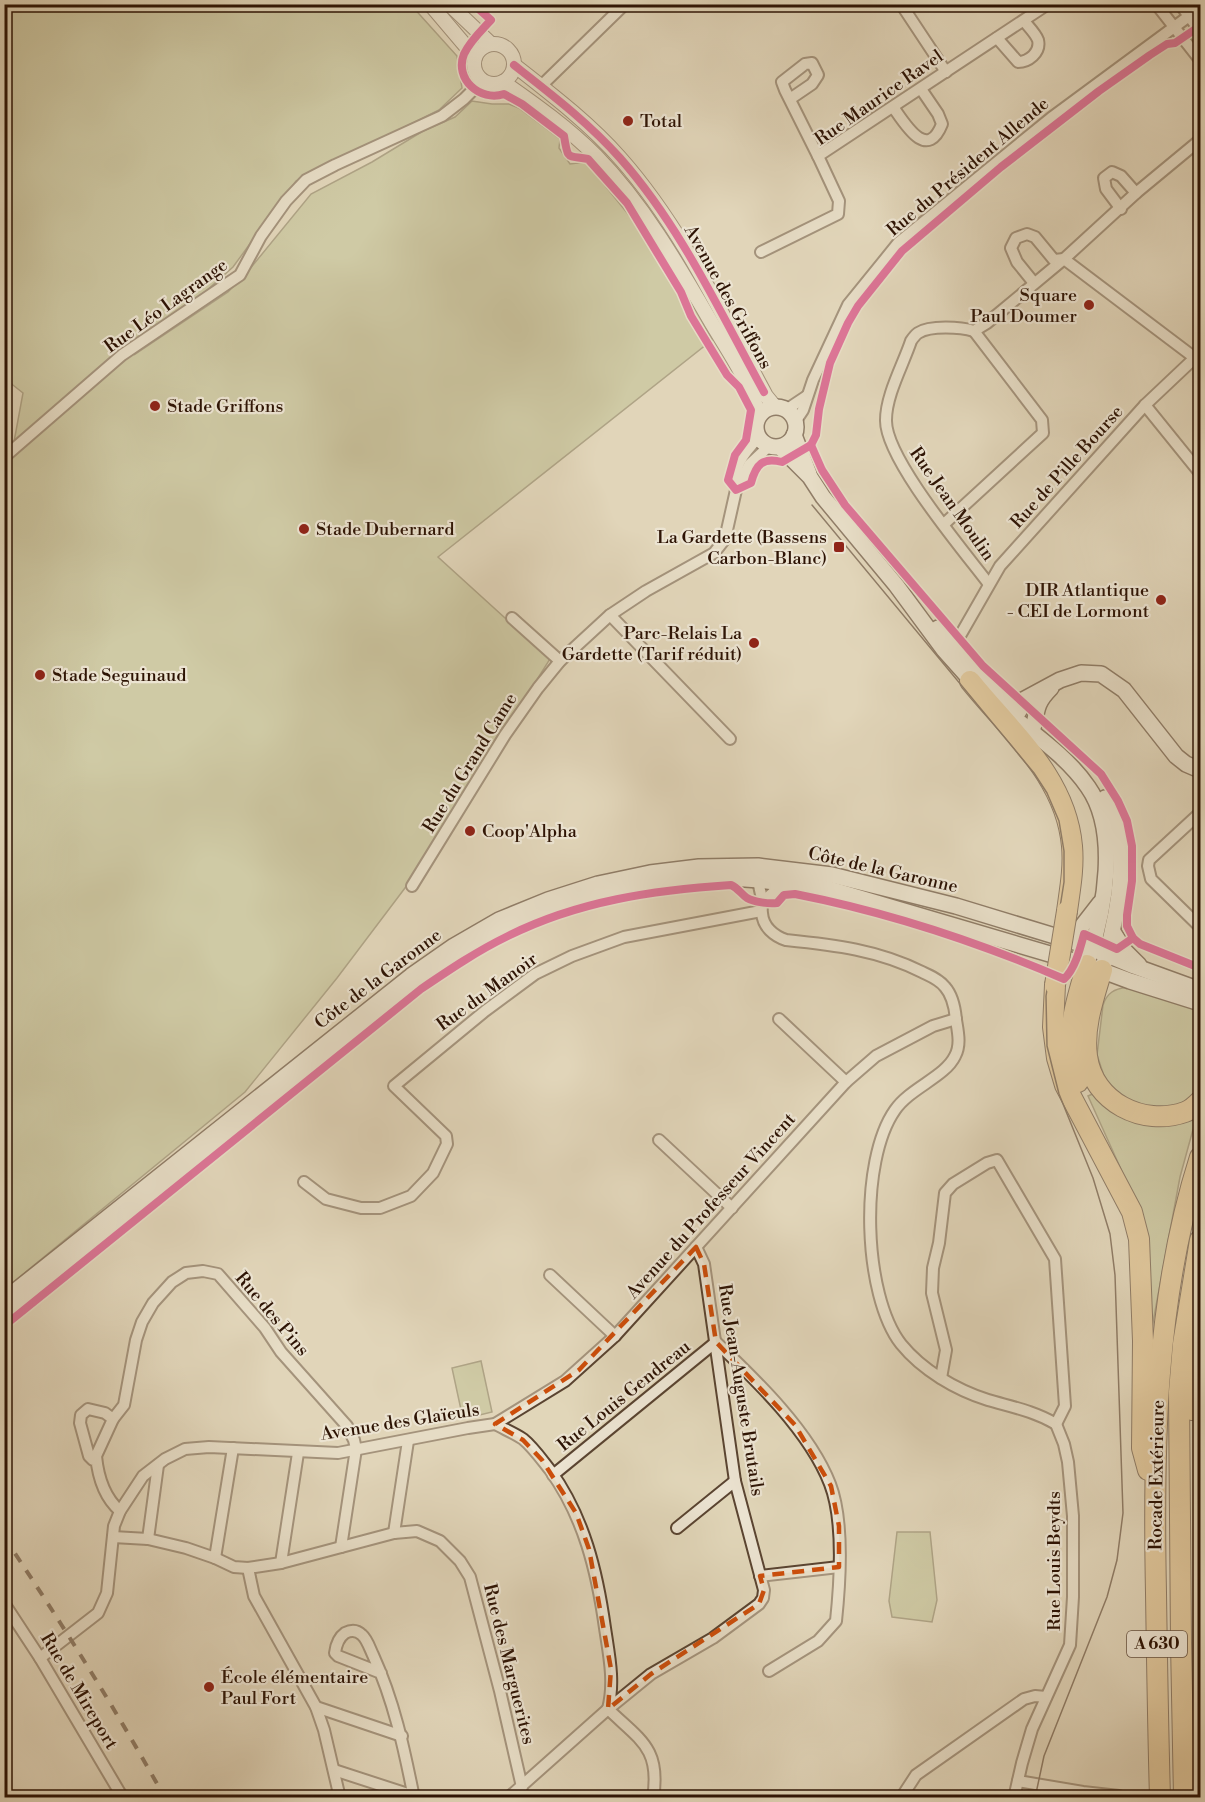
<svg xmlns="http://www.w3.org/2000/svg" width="1205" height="1802" font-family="'Libre Bodoni',serif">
  <rect width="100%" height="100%" fill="#e1d6b9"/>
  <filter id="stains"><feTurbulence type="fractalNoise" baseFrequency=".00333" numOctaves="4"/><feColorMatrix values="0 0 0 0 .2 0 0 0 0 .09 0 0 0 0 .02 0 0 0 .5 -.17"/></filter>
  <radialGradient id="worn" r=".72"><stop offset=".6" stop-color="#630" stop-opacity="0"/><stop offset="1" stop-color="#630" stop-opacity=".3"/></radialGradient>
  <!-- green -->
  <g fill="#b8bc8c" stroke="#726848" stroke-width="1.5">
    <path d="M 5,5 L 411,5 L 457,56 L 462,88 L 439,110 L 296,181 L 233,267 L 134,355 L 228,292 L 249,270 L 311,194 L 372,162 L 423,131 L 455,117 L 472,101 L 492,104 L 509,104 L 519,108 L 560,139 L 559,148 L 570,164 L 586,162 L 658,251 L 692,302 L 712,340 L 438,557 L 550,659 L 408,884 L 337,978 L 245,1092 L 5,1289 L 4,464 L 11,458 L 23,393 L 4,378 Z"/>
    <path d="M 1127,987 L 1200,1009 L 1200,1090 L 1183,1105 L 1146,1109 L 1122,1097 L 1105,1079 L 1097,1055 L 1103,1005 C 1107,993 1114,989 1127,987 Z"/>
    <path d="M 1095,1093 C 1132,1129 1149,1131 1197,1115 L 1180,1177 L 1151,1333 L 1129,1187 L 1088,1096 Z"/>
    <path d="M 481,1361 L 492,1412 L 463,1419 L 452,1368 Z"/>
    <path d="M 897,1532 L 930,1532 L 937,1600 L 932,1622 L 892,1617 L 889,1601 Z"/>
  </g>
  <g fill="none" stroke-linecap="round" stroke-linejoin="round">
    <defs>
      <g id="minor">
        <path d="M 901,4 L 946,72"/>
        <path d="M 1156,4 L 1200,60"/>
        <path d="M 1180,4 L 1200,31"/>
        <path d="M 997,38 L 1018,62 C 1028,62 1041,53 1038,40 C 1036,34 1028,26 1024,21"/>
        <path d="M 541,86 L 625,4"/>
        <path d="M 790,99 L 812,84 L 818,75 L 812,63 L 805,64 L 782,82 L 785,90 L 818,156"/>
        <path d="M 893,107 C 905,124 927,162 942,124 L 938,114 L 921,89"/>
        <path d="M 1121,209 L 1106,189 L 1104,178 L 1112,172 L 1121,176 L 1136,193"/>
        <path d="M 761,252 L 838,214 L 839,201 L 818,156 L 1048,4"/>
        <path d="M 1034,283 L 1017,262 L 1011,248 L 1016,238 L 1027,234 L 1035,237 L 1054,260 L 1064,259 L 1195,358"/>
        <path d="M 1145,405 L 1200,473"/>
        <path d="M 786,410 L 807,396"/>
        <path d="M 795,422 L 803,410 L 813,380 L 848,305 L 899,242 L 1051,118 L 1200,8"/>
        <path d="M 4,454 L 9,453 L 122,355 L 240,275 L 261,236 L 286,201 L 306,180 L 335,165 L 442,116 L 464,99 L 482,81"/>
        <path d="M 736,490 C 733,466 742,455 758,438"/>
        <path d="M 944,524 L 1043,433 L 1042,420 L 974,331"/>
        <path d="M 988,583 C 963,550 885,458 886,420 C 886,395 903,365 911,341 C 913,338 915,335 918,333 C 930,325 961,327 974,331 L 987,323 L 1064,259 L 1136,193 L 1200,140"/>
        <path d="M 610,615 L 730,739"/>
        <path d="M 512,618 L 560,661"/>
        <path d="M 952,643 L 961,634 L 1000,566 L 1145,405 L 1200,353"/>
        <path d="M 763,876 L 759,880 C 758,887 761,892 762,899 C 763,904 761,908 762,913 C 763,927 774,936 786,940 C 835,945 878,950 922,972 C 930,976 939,979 945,987 C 953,996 955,1008 956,1020 C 958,1032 961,1045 955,1056 C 945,1077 910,1088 895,1110 C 859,1161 863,1295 901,1344 C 922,1370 956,1390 988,1400 C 1012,1407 1034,1411 1056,1424"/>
        <path d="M 412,886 L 505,735 L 538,688 L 560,661 L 610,615 L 646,591 L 714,553 L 725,539 L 736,490 L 749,465 L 768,447"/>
        <path d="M 763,902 L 783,883"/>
        <path d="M 1197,924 L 1151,879 L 1148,866 L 1149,860 L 1200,813"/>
        <path d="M 779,1019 L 846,1082"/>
        <path d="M 659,1140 L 732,1208"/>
        <path d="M 304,1182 L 326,1199 L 361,1208 L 380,1208 L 411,1196 L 433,1173 L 447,1144 L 446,1136 L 394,1086 L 485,1011 L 535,974 L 572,956 L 624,937 L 761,911"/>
        <path d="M 550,1275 L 615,1336"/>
        <path d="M 941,1378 L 946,1350 L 932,1293 L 933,1268 L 939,1243 L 945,1193 L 953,1184 L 987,1163 L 997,1160 L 1055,1259 L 1065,1406 L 1056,1424"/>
        <path d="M 113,1419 L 124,1405 L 136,1340 L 142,1322 L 153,1303 L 172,1282 L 186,1273 L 203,1271 L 218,1274 L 265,1328 L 281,1352 L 347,1426 L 354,1440 L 356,1449 L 341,1547"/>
        <path d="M 495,1424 C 504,1429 514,1433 523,1439 C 533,1447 542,1460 550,1470 C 584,1517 597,1571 605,1628 C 609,1655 615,1682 608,1709"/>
        <path d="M 96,1460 L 93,1460 L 89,1456 L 80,1423 L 81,1415 L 88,1409 L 105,1413 L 113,1419 L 96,1456 C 98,1477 104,1497 120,1511"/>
        <path d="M 553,1475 L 716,1342 C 756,1380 810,1432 830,1484 C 844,1520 840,1583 836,1621 L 818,1641 L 769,1671"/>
        <path d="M 677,1528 L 735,1481"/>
        <path d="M 394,1533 L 408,1441"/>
        <path d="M 113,1537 L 148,1539 L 186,1548 L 215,1558 L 234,1567 L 248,1568 L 281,1563 L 394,1533 L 417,1531 L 440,1541 L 460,1561 L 470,1577 L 500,1691 L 522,1787"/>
        <path d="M 148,1539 L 158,1465"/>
        <path d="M 215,1558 L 233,1448"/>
        <path d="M 281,1563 L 298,1453"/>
        <path d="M 248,1568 L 254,1596 L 316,1707 L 324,1730 L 340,1798"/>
        <path d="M 760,1576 L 839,1567"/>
        <path d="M 4,1603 L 40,1658 L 123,1798"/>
        <path d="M 40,1658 L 98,1613 L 107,1593 L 114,1526 L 120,1511 L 143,1476 L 165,1459 L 185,1449 L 209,1447 L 338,1453 L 468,1428 L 495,1424 L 565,1381 L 615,1336 L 846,1082 L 876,1056 L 933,1026 L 956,1019"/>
        <path d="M 381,1673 L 338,1656 L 335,1653 C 336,1645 338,1638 345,1633 C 351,1630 357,1630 362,1635 C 367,1639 370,1649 373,1655 C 394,1701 404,1748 414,1798"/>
        <path d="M 316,1707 L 402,1736"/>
        <path d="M 608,1709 C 640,1740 661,1748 653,1798"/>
        <path d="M 334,1770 L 414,1796"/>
        <path d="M 1018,1781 L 1083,1792 L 1119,1796 L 1119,1798"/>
        <path d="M 508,1798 L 608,1709 L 651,1674 L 713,1638 L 759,1604 L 763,1598 L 764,1590 L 735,1481 L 704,1264 L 696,1247"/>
        <path d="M 901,1798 L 916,1775 L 1024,1699 L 1035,1696 L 1046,1697"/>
        <path d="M 1014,1798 L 1022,1763 L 1032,1729 L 1070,1645 L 1073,1597 L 1073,1516 L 1068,1462 L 1064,1444 L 1056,1424"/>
      </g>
      <g id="tertiary">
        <path d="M 430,4 L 475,57"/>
        <path d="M 449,4 L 491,44"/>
        <circle cx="494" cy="64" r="20"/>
        <path d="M 514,65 C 551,94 589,123 620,158 C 682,228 722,315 766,396 L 775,407"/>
        <path d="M 503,82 C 536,105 568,128 596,156 C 643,204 678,265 711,322 C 729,352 750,382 759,416"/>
      </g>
      <g id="secondary">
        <circle cx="776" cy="427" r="20"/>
        <path d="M 794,435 L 809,474"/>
        <path d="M 780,447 L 810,477 L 823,497 L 896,585 L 944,650 L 978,688"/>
        <path d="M 938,628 L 977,675 L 1019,711"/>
        <path d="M 1012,706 L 1060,680 L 1081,673 L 1101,674 L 1124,690 L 1176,756 L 1186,764 L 1200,770"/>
        <path d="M 1003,709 C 1032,733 1067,756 1088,787 C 1119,831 1105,908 1089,957"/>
        <path d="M 1034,725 C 1037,707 1038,701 1051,688"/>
        <path d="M 1113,932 L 1125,951 L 1139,965"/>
        <path d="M 1065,939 L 1079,930 L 1100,903"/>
        <path d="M 1104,964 C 1106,953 1110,943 1112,932 C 1122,889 1128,838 1105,798"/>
        <path d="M 4,1300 L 411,976 L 454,946 L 499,920 L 548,900 L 598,884 L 650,873 L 699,867 L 758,866 L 832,875 L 956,906 L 1081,944 L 1134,966 L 1200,990"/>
        <path d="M 4,1314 L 418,984 L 460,955 L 506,930 L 553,910 L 601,895 L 653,884 L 731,878 L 759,880 L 829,889 L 1087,965 L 1130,981 L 1200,1003"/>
      </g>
      <g id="motorway">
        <path d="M 970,681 C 1011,732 1066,777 1072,846 C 1074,868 1070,889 1067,911"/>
        <path d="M 1102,970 C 1094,997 1083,1027 1087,1056 C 1093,1102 1143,1127 1185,1112 C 1191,1110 1196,1105 1200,1101"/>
        <path d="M 1055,985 L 1053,1027 L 1057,1058 L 1065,1085 L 1132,1212 L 1139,1239 L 1143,1341 L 1142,1448 L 1148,1470"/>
        <path d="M 1078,1082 C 1064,1039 1074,1007 1087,965"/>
        <path d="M 1192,1410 L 1200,1333"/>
        <path d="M 1160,1798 C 1158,1729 1157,1661 1156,1593 C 1153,1446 1155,1298 1200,1157"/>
        <path d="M 1184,1798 L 1181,1643 L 1179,1392 L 1183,1344 L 1200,1240"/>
      </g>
    </defs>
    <!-- minor casing -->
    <use href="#minor" stroke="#5a4431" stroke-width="14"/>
    <!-- tertiary casing -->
    <use href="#tertiary" stroke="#5a4431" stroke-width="16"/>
    <!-- secondary casing -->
    <use href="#secondary" stroke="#2d1304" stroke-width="18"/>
    <!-- motorway casing -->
    <use href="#motorway" stroke="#2d1304" stroke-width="22"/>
    <!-- minor -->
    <use href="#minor" stroke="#ece4d2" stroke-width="10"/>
    <!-- tertiary -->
    <use href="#tertiary" stroke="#ece4d2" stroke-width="14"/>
    <!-- secondary -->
    <use href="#secondary" stroke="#ece4d2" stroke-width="15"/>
    <!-- motorway -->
    <use href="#motorway" stroke="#e0bb7c" stroke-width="20"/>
    <!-- tram -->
    <path stroke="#2d1304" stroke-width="1.5" d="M 812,505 L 1034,773 L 1047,793 L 1059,821 L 1064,851 L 1064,882 L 1046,996 L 1047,1046 L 1059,1094 L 1093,1178 L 1110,1234 L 1115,1275 L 1123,1513 L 1117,1560 L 1107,1597 L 1044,1756 L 1035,1798"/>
    <!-- rail -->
    <path stroke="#2d1304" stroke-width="4" stroke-dasharray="10 10" stroke-linecap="butt" d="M 4,1537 C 61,1622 115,1708 165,1798"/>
    <defs>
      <path id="motorway-bridge" d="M 1055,985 L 1067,911"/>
    </defs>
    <!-- motorway-bridge casing -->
    <use href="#motorway-bridge" stroke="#2d1304" stroke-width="22" stroke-linecap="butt"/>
    <!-- motorway-bridge -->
    <use href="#motorway-bridge" stroke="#e0bb7c" stroke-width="20"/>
    <defs>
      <g id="cycleway">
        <path d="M 473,4 L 491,20 C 481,31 470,41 464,54 C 454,79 480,102 504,94 L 522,104 L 564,136 C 568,161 567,155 588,159 L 627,203 L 681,292 L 691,316 L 727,375 L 739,387 L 751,410 L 746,440 L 735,455 L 728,480 L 736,490 L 751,483 C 756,464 763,457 782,462 L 811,445 L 816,435 L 819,409 L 830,363 L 848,323 L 858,306 L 902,251 L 1001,167 L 1099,91 L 1150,55 L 1167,44 L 1175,43 L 1200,26"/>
        <path d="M 514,65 C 551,94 589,123 620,158 C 681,227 720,312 764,392"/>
        <path d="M 811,445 L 822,470 L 845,505 L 983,666 L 1101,774 L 1118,801 L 1127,821 L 1132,846 L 1132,881 L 1127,915 L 1127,926 L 1133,938 L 1140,944 L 1200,968"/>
        <path d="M 4,1326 L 421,989 C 449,970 477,951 508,936 C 578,901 654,890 731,885 C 738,888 741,894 747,898 C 754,902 769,904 777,903 L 784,895 L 795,894 C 887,912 978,942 1064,979 C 1075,969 1080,949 1084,934 L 1117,949 L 1133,938"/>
      </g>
    </defs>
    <!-- cycleway casing -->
    <use href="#cycleway" stroke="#ece4d2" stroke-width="11"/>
    <!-- cycleway -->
    <use href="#cycleway" stroke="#d6006c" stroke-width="8"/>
  </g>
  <!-- marked area -->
  <path d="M0 0H1205V1802H0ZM 696,1247 L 704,1264 L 716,1342 L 795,1425 L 831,1486 L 839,1526 L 839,1567 L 760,1576 L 764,1590 L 759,1604 L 651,1674 L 608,1709 L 611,1669 L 589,1549 L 576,1513 L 542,1460 L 523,1440 L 495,1424 L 579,1370 Z" fill="#e1d6b9" fill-opacity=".55" fill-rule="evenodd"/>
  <path fill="none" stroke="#cc4e0b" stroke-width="4.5" stroke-dasharray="12 8" stroke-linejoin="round" d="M 696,1247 L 704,1264 L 716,1342 L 795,1425 L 831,1486 L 839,1526 L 839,1567 L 760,1576 L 764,1590 L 759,1604 L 651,1674 L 608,1709 L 611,1669 L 589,1549 L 576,1513 L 542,1460 L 523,1440 L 495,1424 L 579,1370 Z"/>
  <!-- markers -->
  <g fill="#8f2418" stroke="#ece4d2" stroke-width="2">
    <circle cx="628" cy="121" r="6"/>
    <circle cx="1089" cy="305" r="6"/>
    <circle cx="155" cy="406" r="6"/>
    <circle cx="304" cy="529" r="6"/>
    <rect x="833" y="541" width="12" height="12" rx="3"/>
    <circle cx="1161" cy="600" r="6"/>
    <circle cx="754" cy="643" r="6"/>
    <circle cx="40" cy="675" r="6"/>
    <circle cx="470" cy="831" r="6"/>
    <circle cx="209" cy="1687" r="6"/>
  </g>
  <g text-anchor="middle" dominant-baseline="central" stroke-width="4.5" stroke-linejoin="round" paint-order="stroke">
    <!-- shield labels -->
    <rect fill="#ece4d2" stroke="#665242" stroke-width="1.5" x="1127" y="1631" width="60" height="26" rx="4.5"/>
    <g font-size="16" font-weight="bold" fill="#2d1304">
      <text x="1157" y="1644">A 630</text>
    </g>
    <!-- street labels -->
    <g font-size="18" fill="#2d1304" stroke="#ece4d2">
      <text transform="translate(879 98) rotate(-35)">Rue Maurice Ravel</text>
      <text transform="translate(968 167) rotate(-40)">Rue du Président Allende</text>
      <text transform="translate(728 297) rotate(61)">Avenue des Griffons</text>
      <text transform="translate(166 306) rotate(-36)">Rue Léo Lagrange</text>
      <text transform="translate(1067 467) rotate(-48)">Rue de Pille Bourse</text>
      <text transform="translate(952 504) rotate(55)">Rue Jean Moulin</text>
      <text transform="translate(470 763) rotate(-58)">Rue du Grand Came</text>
      <text transform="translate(883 870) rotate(13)">Côte de la Garonne</text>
      <text transform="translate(378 979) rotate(-37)">Côte de la Garonne</text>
      <text transform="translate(487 992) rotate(-36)">Rue du Manoir</text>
      <text transform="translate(711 1206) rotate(-48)">Avenue du Professeur Vincent</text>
      <text transform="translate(272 1314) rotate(50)">Rue des Pins</text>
      <text transform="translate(741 1390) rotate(81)">Rue Jean-Auguste Brutails</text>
      <text transform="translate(624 1396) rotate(-39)">Rue Louis Gendreau</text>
      <text transform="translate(400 1422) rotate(-9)">Avenue des Glaïeuls</text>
      <text transform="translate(1157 1475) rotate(-89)">Rocade Extérieure</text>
      <text transform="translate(1054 1561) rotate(-90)">Rue Louis Beydts</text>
      <text transform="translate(509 1664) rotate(76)">Rue des Marguerites</text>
      <text transform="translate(79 1691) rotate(59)">Rue de Mireport</text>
    </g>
    <!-- poi labels -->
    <g font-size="18" fill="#2d1304" stroke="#ece4d2" text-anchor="start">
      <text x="640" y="121">Total</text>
      <text x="1077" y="295" text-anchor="end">Square<tspan x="1077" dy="21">Paul Doumer</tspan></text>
      <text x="167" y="406">Stade Griffons</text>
      <text x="316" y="529">Stade Dubernard</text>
      <text x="827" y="537" text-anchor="end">La Gardette (Bassens<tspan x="827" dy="21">Carbon-Blanc)</tspan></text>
      <text x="1149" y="590" text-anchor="end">DIR Atlantique<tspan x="1149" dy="21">- CEI de Lormont</tspan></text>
      <text x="742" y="633" text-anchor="end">Parc-Relais La<tspan x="742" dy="21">Gardette (Tarif réduit)</tspan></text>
      <text x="52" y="675">Stade Seguinaud</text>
      <text x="482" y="831">Coop'Alpha</text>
      <text x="221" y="1677">École élémentaire<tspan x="221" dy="21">Paul Fort</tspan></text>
    </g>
  </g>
  <!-- margin -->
  <rect width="1205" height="1802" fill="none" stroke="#e1d6b9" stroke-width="24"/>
  <rect x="6" y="6" width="1193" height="1790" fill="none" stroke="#2d1304" stroke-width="3"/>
  <rect x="12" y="12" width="1181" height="1778" fill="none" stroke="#2d1304" stroke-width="1.5"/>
  <rect width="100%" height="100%" filter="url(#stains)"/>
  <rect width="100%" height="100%" fill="url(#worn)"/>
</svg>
